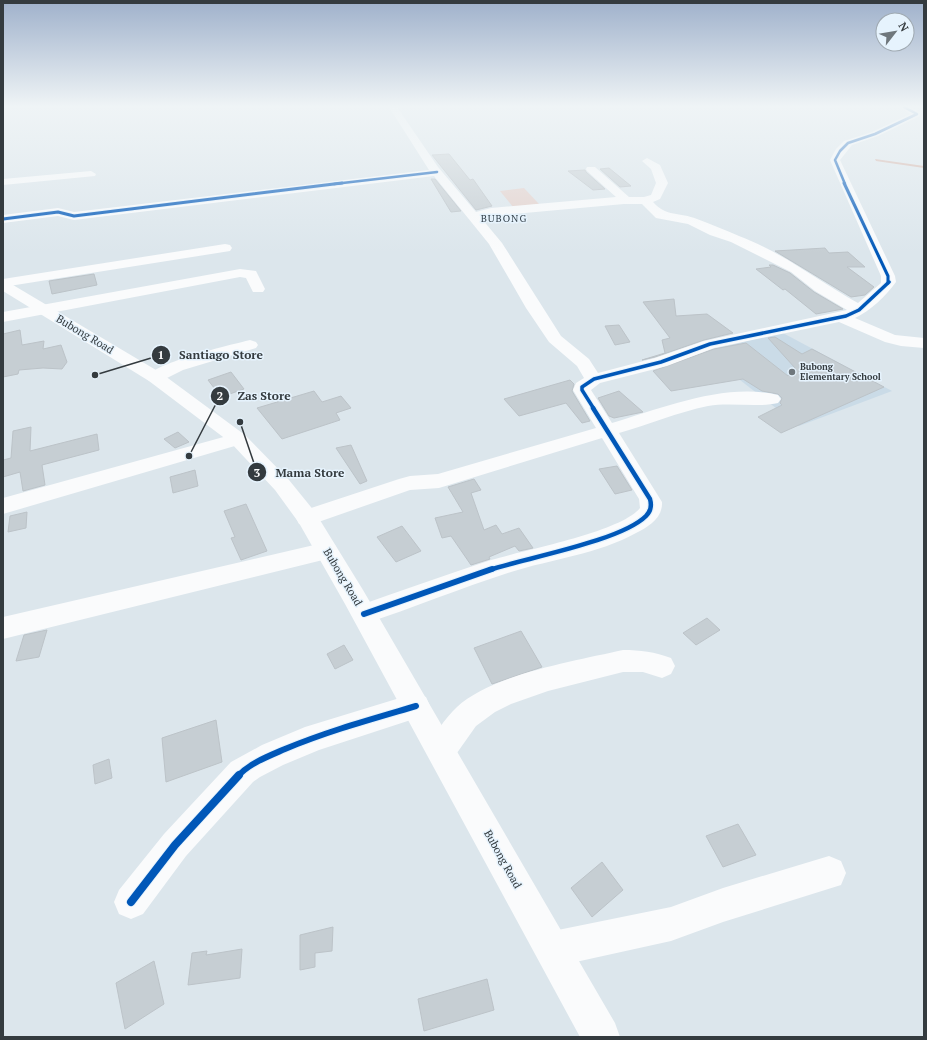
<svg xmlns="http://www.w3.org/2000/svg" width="927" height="1040" font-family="'PT Serif',serif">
  <rect width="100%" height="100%" fill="#dce6ec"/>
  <!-- built -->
  <path fill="#cadbe7" d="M 781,332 L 892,391 L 799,426 L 704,352 Z"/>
  <!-- green -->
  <path fill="#e4d1cc" d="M 524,188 L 539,204 L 513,207 L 500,191 Z"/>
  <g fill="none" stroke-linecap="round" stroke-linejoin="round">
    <!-- stream -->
    <path fill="#d2aca0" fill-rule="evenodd" d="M 875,159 L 924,166 L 924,168 L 876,161 Z"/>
  </g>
  <!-- building -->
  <g fill="#c6ced3" stroke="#bcc3c8">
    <path d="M 449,154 L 470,180 L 473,179 L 492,206 L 476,210 L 432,155 Z"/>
    <path d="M 609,168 L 631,186 L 620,187 L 600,169 Z"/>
    <path d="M 585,170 L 586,172 L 605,189 L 593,190 L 568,171 Z"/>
    <path d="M 431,179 L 435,179 L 461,211 L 451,212 Z"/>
    <path d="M 825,248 L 829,253 L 848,252 L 865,267 L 847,267 L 874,287 L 865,295 L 851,297 L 775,251 Z"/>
    <path d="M 769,265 L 773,265 L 790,273 L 814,292 L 843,309 L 816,314 L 785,289 L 783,290 L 756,269 L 771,267 Z"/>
    <path d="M 94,274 L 97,285 L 52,294 L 49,281 Z"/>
    <path d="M 674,299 L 676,316 L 707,314 L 733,333 L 704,340 L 655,357 L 642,360 L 665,353 L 662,340 L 670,338 L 643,302 Z"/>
    <path d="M 619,325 L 630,342 L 615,345 L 605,326 Z"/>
    <path d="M 20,330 L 22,345 L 44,341 L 43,349 L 61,345 L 67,362 L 62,369 L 43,368 L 19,370 L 18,374 L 3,377 L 3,334 Z"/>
    <path d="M 775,337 L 802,354 L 812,349 L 884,387 L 781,433 L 758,417 L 782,405 L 780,403 L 782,398 L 778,394 L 762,391 L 743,379 L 671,391 L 653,371 L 714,349 L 746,343 L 788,376 L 795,368 L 768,338 Z"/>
    <path d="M 231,372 L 244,389 L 221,397 L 208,380 Z"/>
    <path d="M 570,380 L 574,384 L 572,391 L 590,421 L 582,423 L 566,403 L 519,416 L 504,399 Z"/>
    <path d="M 314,391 L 322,402 L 341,396 L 351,408 L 336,413 L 340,420 L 282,439 L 257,408 Z"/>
    <path d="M 619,391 L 643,412 L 614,418 L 609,416 L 598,398 Z"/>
    <path d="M 31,427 L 30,451 L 97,434 L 99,450 L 42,465 L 45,485 L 23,491 L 20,472 L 3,477 L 3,460 L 11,458 L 13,431 Z"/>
    <path d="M 178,432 L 189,442 L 175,448 L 164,439 Z"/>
    <path d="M 351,445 L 367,481 L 360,484 L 336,448 Z"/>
    <path d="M 617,466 L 632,490 L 615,494 L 599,469 Z"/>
    <path d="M 195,470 L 198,486 L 173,493 L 170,477 Z"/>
    <path d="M 474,479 L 481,490 L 471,493 L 484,530 L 496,525 L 502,534 L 519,528 L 533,548 L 519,551 L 515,546 L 489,557 L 490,559 L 471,565 L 451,536 L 442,538 L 435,518 L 463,512 L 448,487 Z"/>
    <path d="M 246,504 L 267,551 L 241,560 L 231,538 L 235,537 L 224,511 Z"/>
    <path d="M 27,512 L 26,528 L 8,532 L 10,516 Z"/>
    <path d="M 402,526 L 421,551 L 396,562 L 377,537 Z"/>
    <path d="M 707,618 L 720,630 L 696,645 L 683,633 Z"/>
    <path d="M 47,630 L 39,657 L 16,661 L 24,635 Z"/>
    <path d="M 521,631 L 542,667 L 492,684 L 474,648 Z"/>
    <path d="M 344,645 L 353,660 L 335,669 L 327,654 Z"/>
    <path d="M 216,720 L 222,762 L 166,782 L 162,738 Z"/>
    <path d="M 109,759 L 112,778 L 95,784 L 93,765 Z"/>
    <path d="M 738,824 L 756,855 L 723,867 L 706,836 Z"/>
    <path d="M 602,862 L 623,890 L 592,917 L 571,888 Z"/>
    <path d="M 333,927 L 332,951 L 315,953 L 315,967 L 300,970 L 300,935 Z"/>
    <path d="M 242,949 L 240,978 L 188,985 L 192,953 L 207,951 L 206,955 Z"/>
    <path d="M 154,961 L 164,1004 L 125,1029 L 116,983 Z"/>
    <path d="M 487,979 L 494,1010 L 424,1031 L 418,999 Z"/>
  </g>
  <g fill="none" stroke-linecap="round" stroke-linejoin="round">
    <!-- minor -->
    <g fill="#fafbfc" fill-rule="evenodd">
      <path d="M 389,107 L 397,107 L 438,167 L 476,212 L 491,208 L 616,197 L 587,171 L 586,169 L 587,167 L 595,167 L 629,197 L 644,197 L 651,195 L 656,183 L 651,169 L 642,161 L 647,158 L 660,165 L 668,183 L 660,199 L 653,202 C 666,217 680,212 697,219 C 711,224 725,230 739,236 C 782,252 818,281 858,303 L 881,283 L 881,276 L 830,160 L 836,149 L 844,141 L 872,132 L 910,114 L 900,107 L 911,107 L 920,112 L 920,116 L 878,136 L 852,145 L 840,160 L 895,276 L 896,282 C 886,296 870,311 855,318 L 895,335 L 924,338 L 924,348 L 901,346 L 885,342 L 839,322 L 714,348 L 667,366 L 600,383 L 591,390 L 612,423 C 662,408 726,382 778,395 L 781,399 L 778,403 C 756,408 731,402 708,406 C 678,412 648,425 619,433 L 662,502 C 663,518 648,527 636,533 C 598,554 552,559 511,572 C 461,588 413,608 364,624 L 355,621 L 351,614 L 355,607 C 400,591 445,575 491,560 C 524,550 621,532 640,508 L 639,499 L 602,438 L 439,488 L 410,490 L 307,526 L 299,524 L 296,518 L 299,512 L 399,479 L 410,476 L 438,474 L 596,428 L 573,390 L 576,383 L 584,378 L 577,366 L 549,342 L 526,308 L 489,244 L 434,176 L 74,220 L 58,216 L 3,223 L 3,215 L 58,208 L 74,212 L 429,170 ZM 624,204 L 642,204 L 656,218 L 688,224 L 710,235 L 731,242 L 791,272 L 815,291 L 847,310 L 704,341 L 655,358 L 598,373 L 589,359 L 561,336 L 502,243 L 482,219 L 491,216 Z"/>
      <path d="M 91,171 L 96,174 L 95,176 L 3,185 L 3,179 Z"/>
      <path d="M 225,244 L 230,245 L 232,248 L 230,251 L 3,287 L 3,279 Z"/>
      <path d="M 240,269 L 256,271 L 265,289 L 263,292 L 253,292 L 246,278 L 240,277 L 3,322 L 3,312 Z"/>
      <path d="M 250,340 L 256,342 L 258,345 L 256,348 L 183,370 L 161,381 L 155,382 L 149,381 L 146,377 C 157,362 230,345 250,340 Z"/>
      <path d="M 238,433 L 245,435 L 248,439 L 245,443 L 3,514 L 3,498 Z"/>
      <path d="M 327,542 L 335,545 L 338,551 L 335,557 L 3,639 L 3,617 Z"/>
      <path d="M 623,650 C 640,650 655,652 671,658 L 675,666 L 671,674 L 662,678 L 643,672 L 623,672 L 548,691 L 511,704 L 495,712 L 476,726 L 452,760 L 442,764 L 432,760 L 427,750 C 433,736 445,718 457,707 C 493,674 575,661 623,650 Z"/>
      <path d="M 416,693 L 426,697 L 430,706 L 426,715 L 319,750 L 283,765 L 260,777 L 253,782 L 186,856 L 143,914 L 131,919 L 119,914 L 114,902 L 119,890 L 164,834 L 231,762 L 262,745 L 305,727 Z"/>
      <path d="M 829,856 L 841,861 L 846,873 L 841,885 L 723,922 L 671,941 L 553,967 L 540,962 L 535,949 L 540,936 L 553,931 L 671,907 L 723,888 Z"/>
    </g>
    <!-- major -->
    <path fill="#fafbfc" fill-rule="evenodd" d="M 3,281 L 8,282 L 161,373 L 245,435 L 289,480 L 315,512 L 363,590 L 615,1023 L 620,1037 L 580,1037 L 345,604 L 299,523 L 275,490 L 231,443 L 149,381 L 3,291 Z"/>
    <defs>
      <g id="cycleway-far5">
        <path d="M 334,184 L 437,172"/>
        <path d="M 845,184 L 835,160 L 840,151 L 848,143 L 875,134 L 917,114 L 904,107"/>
      </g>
      <g id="cycleway-far4">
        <path d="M 844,183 L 888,276 L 888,283"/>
        <path d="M 3,219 L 58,212 L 74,216 L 342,183"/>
      </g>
      <path id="cycleway-far3" d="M 594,409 L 582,390 L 582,387 L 594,379 L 661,362 L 710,344 L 846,316 L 859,310 L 889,282"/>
      <path id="cycleway-far2" d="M 489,570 C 526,558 621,541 646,516 C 651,511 652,506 650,499 L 593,408"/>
      <g id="cycleway-far1">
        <path d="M 364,614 L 492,569"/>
        <path d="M 238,776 C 250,763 269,756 285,749 C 328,731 372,719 416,706"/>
      </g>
      <path id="cycleway" d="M 131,902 L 175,845 L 239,775"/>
    </defs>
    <!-- cycleway-far5 casing -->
    <use href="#cycleway-far5" stroke="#e6f3fd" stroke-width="3.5"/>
    <!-- cycleway-far4 casing -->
    <use href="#cycleway-far4" stroke="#e6f3fd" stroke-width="4.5"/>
    <!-- cycleway-far3 casing -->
    <use href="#cycleway-far3" stroke="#e6f3fd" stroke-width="5.5"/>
    <!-- cycleway-far2 casing -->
    <use href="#cycleway-far2" stroke="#e6f3fd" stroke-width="7"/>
    <!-- cycleway-far1 casing -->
    <use href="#cycleway-far1" stroke="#e6f3fd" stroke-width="8"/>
    <!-- cycleway casing -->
    <use href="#cycleway" stroke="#e6f3fd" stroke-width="10"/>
    <!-- cycleway-far5 -->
    <use href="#cycleway-far5" stroke="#0057b8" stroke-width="2.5"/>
    <!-- cycleway-far4 -->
    <use href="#cycleway-far4" stroke="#0057b8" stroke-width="3"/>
    <!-- cycleway-far3 -->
    <use href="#cycleway-far3" stroke="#0057b8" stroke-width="3.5"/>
    <!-- cycleway-far2 -->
    <use href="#cycleway-far2" stroke="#0057b8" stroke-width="4.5"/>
    <!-- cycleway-far1 -->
    <use href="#cycleway-far1" stroke="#0057b8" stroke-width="6"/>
    <!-- cycleway -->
    <use href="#cycleway" stroke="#0057b8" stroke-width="8"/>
  </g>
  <!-- sky -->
  <linearGradient id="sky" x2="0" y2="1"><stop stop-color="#9fb1cb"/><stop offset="0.42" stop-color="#eff4f6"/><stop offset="1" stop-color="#eff4f6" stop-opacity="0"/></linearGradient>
  <rect width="927" height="253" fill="url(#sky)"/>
  <!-- markers -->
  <circle fill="#6f777c" stroke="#e6f3fd" stroke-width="1.5" cx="792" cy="372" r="4"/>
  <g text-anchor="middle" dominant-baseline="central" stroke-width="3" stroke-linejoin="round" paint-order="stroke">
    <!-- far-poi labels -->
    <g font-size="9" font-weight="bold" fill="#343b3f" stroke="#e6f3fd" text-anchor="start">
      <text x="800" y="367">Bubong<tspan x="800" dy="10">Elementary School</tspan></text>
    </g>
    <!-- far-neighbourhood labels -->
    <g font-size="10" letter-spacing="1" fill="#323f48" stroke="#e6f3fd">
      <text x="504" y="218">BUBONG</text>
    </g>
    <!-- street labels -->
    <g font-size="11" fill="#343b3f" stroke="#e6f3fd">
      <text transform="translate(85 334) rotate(31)">Bubong Road</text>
      <text transform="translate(343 577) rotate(59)">Bubong Road</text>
      <text transform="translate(503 859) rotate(61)">Bubong Road</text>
    </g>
  </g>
  <!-- callouts -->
  <path fill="none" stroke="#343b3f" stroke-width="1.5" d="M95 375L161 355M189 456L220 396M240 422L257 472"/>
  <g fill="#343b3f" stroke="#e6f3fd" stroke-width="1.5">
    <circle cx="95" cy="375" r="4"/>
    <circle cx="189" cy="456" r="4"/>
    <circle cx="240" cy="422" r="4"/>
    <circle cx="161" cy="355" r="10"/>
    <circle cx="220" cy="396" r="10"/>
    <circle cx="257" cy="472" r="10"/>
  </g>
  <g font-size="12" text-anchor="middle" font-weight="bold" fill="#fff">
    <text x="161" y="359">1</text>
    <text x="220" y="400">2</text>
    <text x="257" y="477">3</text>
  </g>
  <g font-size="12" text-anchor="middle" font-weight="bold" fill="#343b3f" stroke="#e6f3fd" stroke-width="3" stroke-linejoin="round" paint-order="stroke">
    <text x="221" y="359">Santiago Store</text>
    <text x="264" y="400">Zas Store</text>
    <text x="310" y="477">Mama Store</text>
  </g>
  <!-- border -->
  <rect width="927" height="1040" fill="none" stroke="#343b3f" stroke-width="8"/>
  <!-- north arrow -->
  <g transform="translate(895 32) rotate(59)"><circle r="19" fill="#e6f3fd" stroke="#9fa9b1"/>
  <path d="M0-3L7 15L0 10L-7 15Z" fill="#6f777c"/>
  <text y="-6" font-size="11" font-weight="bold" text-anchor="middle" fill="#343b3f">N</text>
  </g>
</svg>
